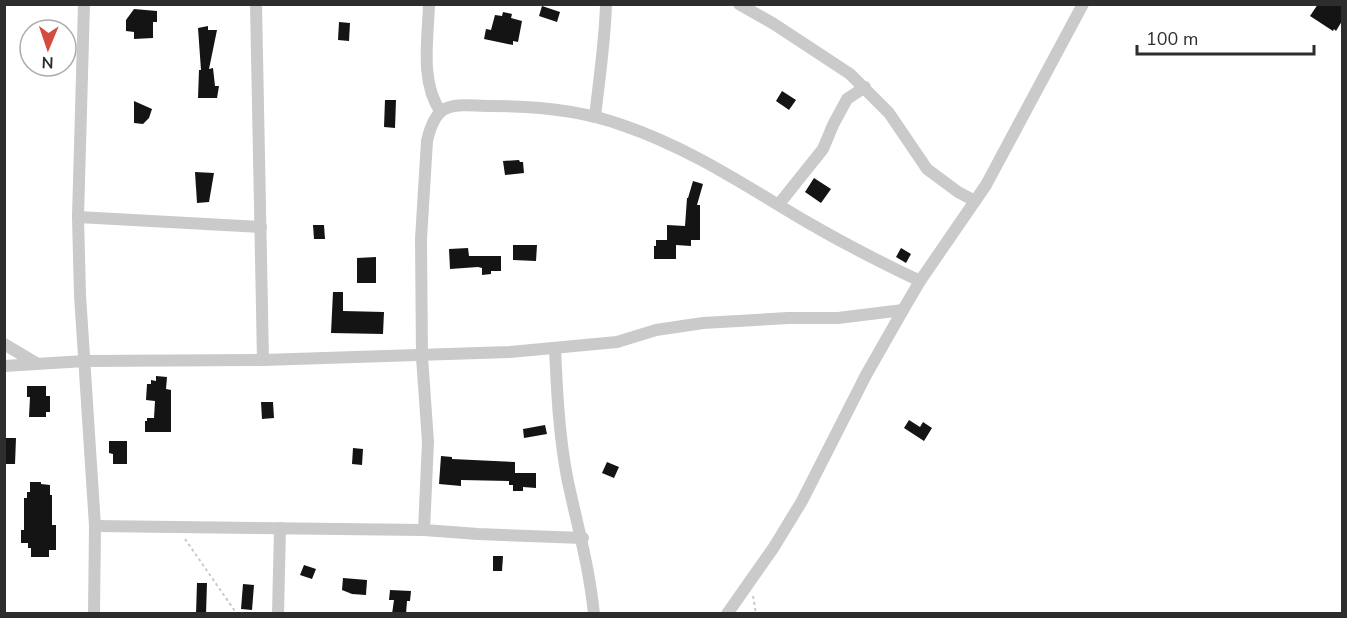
<svg xmlns="http://www.w3.org/2000/svg" width="1347" height="618" font-family="'Nunito Sans',sans-serif">
  <rect width="100%" height="100%" fill="#fff"/>
  <!-- building -->
  <g fill="#141414">
    <path d="M 1318,4 L 1342,4 L 1342,21 L 1336,31 L 1334,29 L 1333,31 L 1310,16 Z"/>
    <path d="M 542,6 L 560,12 L 557,22 L 539,16 Z"/>
    <path d="M 134,9 L 157,11 L 157,22 L 153,22 L 153,38 L 134,39 L 134,32 L 126,31 L 126,20 Z"/>
    <path d="M 503,12 L 512,14 L 511,18 L 522,21 L 518,42 L 513,41 L 513,45 L 484,39 L 486,29 L 491,30 L 495,15 L 502,16 Z"/>
    <path d="M 339,22 L 350,23 L 349,41 L 338,40 Z"/>
    <path d="M 208,26 L 208,30 L 217,30 L 209,69 L 213,68 L 215,86 L 219,86 L 217,98 L 198,98 L 199,70 L 201,70 L 198,28 Z"/>
    <path d="M 782,91 L 796,100 L 789,110 L 776,101 Z"/>
    <path d="M 385,100 L 396,100 L 395,128 L 384,127 Z"/>
    <path d="M 134,101 L 152,109 L 149,118 L 143,124 L 134,123 Z"/>
    <path d="M 519,160 L 520,162 L 523,162 L 524,173 L 505,175 L 503,161 Z"/>
    <path d="M 195,172 L 214,173 L 209,202 L 197,203 Z"/>
    <path d="M 814,178 L 831,189 L 821,203 L 805,192 Z"/>
    <path d="M 693,181 L 703,184 L 697,205 L 700,205 L 700,240 L 691,240 L 691,246 L 676,245 L 676,259 L 654,259 L 654,246 L 656,246 L 656,240 L 667,240 L 667,225 L 685,226 L 687,198 L 688,198 Z"/>
    <path d="M 313,225 L 324,225 L 325,239 L 314,239 Z"/>
    <path d="M 513,245 L 537,245 L 536,261 L 513,260 Z"/>
    <path d="M 468,248 L 469,256 L 501,256 L 501,271 L 491,271 L 491,274 L 482,275 L 482,268 L 478,267 L 450,269 L 449,249 Z"/>
    <path d="M 901,248 L 911,254 L 906,263 L 896,257 Z"/>
    <path d="M 376,257 L 376,283 L 357,283 L 357,258 Z"/>
    <path d="M 333,292 L 343,292 L 343,311 L 384,312 L 383,334 L 331,333 Z"/>
    <path d="M 156,376 L 167,377 L 166,389 L 171,390 L 171,432 L 145,432 L 145,421 L 147,421 L 147,418 L 154,418 L 155,401 L 146,400 L 147,384 L 151,384 L 151,380 L 156,381 Z"/>
    <path d="M 27,386 L 46,386 L 46,396 L 50,396 L 50,412 L 46,412 L 46,417 L 29,417 L 30,397 L 27,397 Z"/>
    <path d="M 261,402 L 273,402 L 274,418 L 262,419 Z"/>
    <path d="M 909,420 L 920,427 L 923,422 L 932,428 L 924,441 L 904,428 Z"/>
    <path d="M 545,425 L 547,434 L 524,438 L 523,429 Z"/>
    <path d="M 5,438 L 16,438 L 15,464 L 4,464 Z"/>
    <path d="M 109,441 L 127,441 L 127,464 L 113,464 L 113,454 L 109,453 Z"/>
    <path d="M 353,448 L 363,449 L 362,465 L 352,464 Z"/>
    <path d="M 441,456 L 452,457 L 452,459 L 515,462 L 515,473 L 536,473 L 536,488 L 523,487 L 523,491 L 513,491 L 513,485 L 509,485 L 509,481 L 461,480 L 461,486 L 439,484 Z"/>
    <path d="M 607,462 L 619,467 L 614,478 L 602,473 Z"/>
    <path d="M 30,482 L 41,482 L 41,484 L 50,485 L 50,495 L 52,495 L 52,525 L 56,525 L 56,550 L 49,550 L 49,557 L 31,557 L 31,548 L 28,548 L 28,543 L 21,543 L 21,530 L 24,530 L 24,498 L 27,498 L 27,492 L 30,492 Z"/>
    <path d="M 493,556 L 503,556 L 502,571 L 493,571 Z"/>
    <path d="M 304,565 L 316,569 L 312,579 L 300,575 Z"/>
    <path d="M 343,578 L 367,580 L 366,595 L 352,594 L 342,590 Z"/>
    <path d="M 197,583 L 207,583 L 206,614 L 196,614 Z"/>
    <path d="M 243,584 L 254,585 L 252,610 L 241,609 Z"/>
    <path d="M 390,590 L 411,591 L 410,601 L 407,601 L 406,614 L 392,614 L 394,600 L 389,600 Z"/>
  </g>
  <g fill="none" stroke-linecap="round" stroke-linejoin="round">
    <!-- path -->
    <g stroke="#cacaca" stroke-width="2" stroke-dasharray="3 3" stroke-linecap="butt">
      <path d="M 185,539 L 237,614"/>
      <path d="M 753,596 L 756,614"/>
    </g>
    <!-- minor -->
    <g stroke="#cacaca" stroke-width="12">
      <path d="M 84,4 L 78,217 L 80,295 L 95,526 L 94,614"/>
      <path d="M 256,4 L 263,360"/>
      <path d="M 429,4 C 428,40 420,80 440,111"/>
      <path d="M 739,4 L 774,24 L 850,74 L 889,113 L 927,169 L 958,192 L 975,201"/>
      <path d="M 595,117 C 599,80 605,42 606,4"/>
      <path d="M 779,204 L 823,149 L 833,125 L 847,99 L 865,87"/>
      <path d="M 78,217 L 261,227"/>
      <path d="M 4,344 L 36,363"/>
      <path d="M 555,348 C 557,392 559,438 568,482 C 578,528 589,566 594,614"/>
      <path d="M 4,366 L 85,361 L 263,360 L 510,352 L 617,342 L 656,330 L 703,323 L 788,318 L 838,318 L 903,310"/>
      <path d="M 95,526 L 424,530 L 478,534 L 583,538"/>
      <path d="M 424,530 L 428,442 L 422,357 L 421,239 L 427,141 C 437,97 455,106 492,106 C 536,106 581,110 622,125 C 690,148 746,186 807,222 C 843,243 882,263 920,281"/>
      <path d="M 278,614 L 280,528"/>
      <path d="M 727,614 L 774,547 L 802,501 L 866,375 L 903,310 L 920,281 L 986,185 L 1083,4"/>
    </g>
  </g>
  <!-- border -->
  <rect width="1347" height="618" fill="none" stroke="#2d2d2d" stroke-width="12"/>
  <!-- north arrow -->
  <g transform="translate(48 48) rotate(182)"><circle r="28" fill="#ffffff" stroke="#ababab" stroke-width="1.5"/>
  <path d="M0-4.5L10 22L0 15L-10 22Z" fill="#d44c3e"/>
  <text y="-9" font-size="16" font-weight="bold" text-anchor="middle" fill="#2d2d2d">N</text>
  </g>
  <!-- scale -->
  <path d="M1137 45v9h177v-9" fill="none" stroke="#2d2d2d" stroke-width="3"/>
  <text x="1146" y="45" font-size="18" fill="#2d2d2d" stroke="#ffffff" stroke-width="4.5" paint-order="stroke">100 m</text>
</svg>
